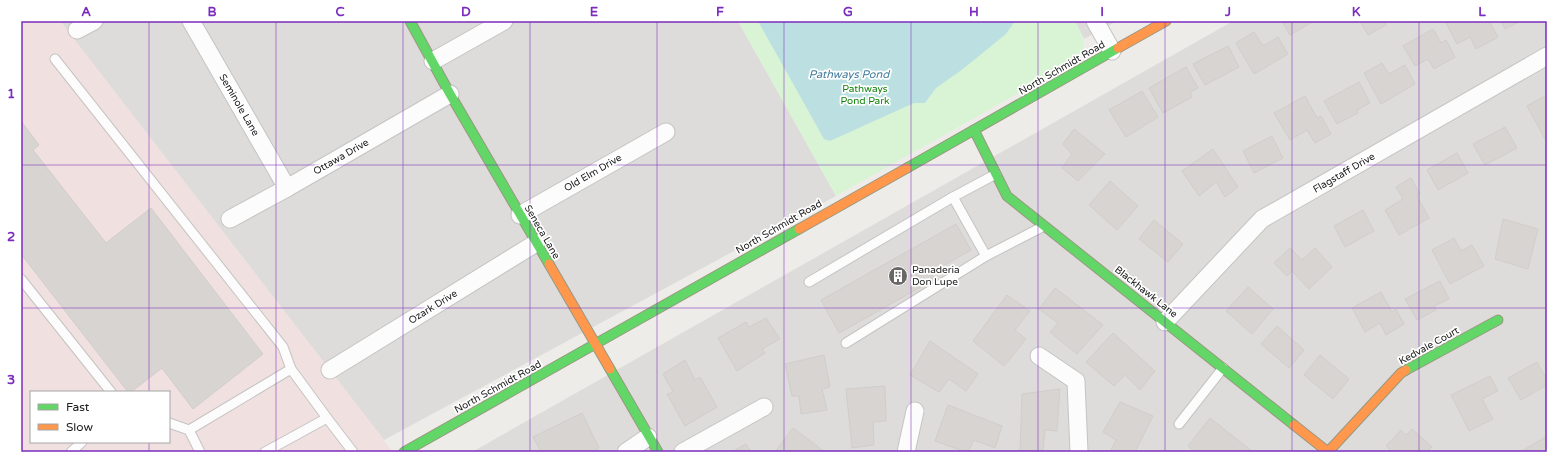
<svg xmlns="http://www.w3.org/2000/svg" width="1568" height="473" font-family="'Varela Round',sans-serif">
  <rect width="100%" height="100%" fill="#eeece9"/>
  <!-- residential -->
  <g fill="#dddcda">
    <path d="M 60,21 L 738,21 L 836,196 L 384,440 Z"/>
    <path d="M 1075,21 L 1117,21 L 1084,39 Z"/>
    <path d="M 1233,21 L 1547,21 L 1547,452 L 472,452 Z"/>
  </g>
  <!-- commercial -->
  <path fill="#f0e0e0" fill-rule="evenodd" d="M 21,21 L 60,21 L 393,452 L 21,452 ZM 31,392 L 169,392 L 169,442 L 31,442 Z"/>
  <!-- park -->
  <path fill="#d9f4d4" d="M 738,21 L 1075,21 C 1082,36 1089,45 1077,60 L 836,196 Z"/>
  <!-- water -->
  <path fill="#bce0e2" d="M 758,21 L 1015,21 L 1006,34 L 963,69 L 936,88 L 925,103 L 914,103 L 830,141 L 824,139 Z"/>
  <!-- building -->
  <g fill="#d7d4d1" stroke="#d1cdca">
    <path d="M 1282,21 L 1314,21 L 1290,35 Z"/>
    <path d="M 1360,21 L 1383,21 L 1386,25 L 1368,35 Z"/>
    <path d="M 1445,21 L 1489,21 L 1498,37 L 1476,49 L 1470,37 L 1457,44 Z"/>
    <path d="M 1501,21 L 1521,21 L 1505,29 Z"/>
    <path d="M 1433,29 L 1441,43 L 1446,40 L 1455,57 L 1434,69 L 1428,59 L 1415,66 L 1403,46 Z"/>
    <path d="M 1254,32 L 1263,46 L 1278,37 L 1288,54 L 1254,74 L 1236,43 Z"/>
    <path d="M 1228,46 L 1239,67 L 1205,85 L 1193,64 Z"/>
    <path d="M 1382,63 L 1389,74 L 1405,65 L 1415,84 L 1381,104 L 1364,73 Z"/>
    <path d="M 1186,67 L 1198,88 L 1190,92 L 1192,97 L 1163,113 L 1149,88 Z"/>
    <path d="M 1359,82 L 1370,103 L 1357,110 L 1358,113 L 1337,124 L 1324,101 Z"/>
    <path d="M 1142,91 L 1158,117 L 1126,137 L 1109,110 Z"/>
    <path d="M 1547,95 L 1547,138 L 1545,139 L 1527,106 Z"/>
    <path d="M 1305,96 L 1317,118 L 1321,116 L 1331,134 L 1315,143 L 1307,130 L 1290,140 L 1274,113 Z"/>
    <path d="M 21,121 L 39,145 L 33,150 L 106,243 L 151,208 L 263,354 L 193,409 L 162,368 L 131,392 L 128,392 L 21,254 Z"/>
    <path d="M 1505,127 L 1517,148 L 1485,165 L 1473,144 Z"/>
    <path d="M 1074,129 L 1105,154 L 1078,181 L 1062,168 L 1072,154 L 1063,144 Z"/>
    <path d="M 1272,136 L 1283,158 L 1254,173 L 1243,151 Z"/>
    <path d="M 1213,149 L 1238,187 L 1225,197 L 1216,182 L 1199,196 L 1182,171 Z"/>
    <path d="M 1457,153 L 1468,173 L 1438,190 L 1427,170 Z"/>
    <path d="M 1411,178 L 1420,194 L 1417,196 L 1429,218 L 1399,235 L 1385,210 L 1403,199 L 1396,187 Z"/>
    <path d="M 1110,181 L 1138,206 L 1117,230 L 1089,205 Z"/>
    <path d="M 1363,210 L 1374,231 L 1345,247 L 1334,226 Z"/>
    <path d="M 1503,219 L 1538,229 L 1528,269 L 1495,259 Z"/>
    <path d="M 1154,220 L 1183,244 L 1168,262 L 1139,239 Z"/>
    <path d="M 956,224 L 971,250 L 931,273 L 935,279 L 839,333 L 821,300 Z"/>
    <path d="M 1454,238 L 1461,251 L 1472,245 L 1484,266 L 1450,284 L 1432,250 Z"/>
    <path d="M 1290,248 L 1302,260 L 1315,248 L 1332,267 L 1309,289 L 1292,271 L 1287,276 L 1274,263 Z"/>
    <path d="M 1440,281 L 1449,299 L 1434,306 L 1436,310 L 1417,320 L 1405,299 Z"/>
    <path d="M 1248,287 L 1273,309 L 1252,334 L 1226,311 Z"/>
    <path d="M 1055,288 L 1103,325 L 1077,354 L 1050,332 L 1058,323 L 1039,309 Z"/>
    <path d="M 1381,292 L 1392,312 L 1396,309 L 1404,324 L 1386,335 L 1380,323 L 1365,332 L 1352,308 Z"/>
    <path d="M 1007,295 L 1030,311 L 1015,330 L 1026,339 L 1004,366 L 973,341 Z"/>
    <path d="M 766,318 L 780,339 L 762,349 L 765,353 L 737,371 L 718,338 L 746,322 L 749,327 Z"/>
    <path d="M 1277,326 L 1304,350 L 1289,368 L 1261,344 Z"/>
    <path d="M 1113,333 L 1155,371 L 1140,390 L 1125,375 L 1114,386 L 1086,362 Z"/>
    <path d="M 930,341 L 978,374 L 966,391 L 949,379 L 939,392 L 910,375 Z"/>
    <path d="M 824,355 L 830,387 L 822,389 L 827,410 L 801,414 L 799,396 L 792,396 L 785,364 Z"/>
    <path d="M 1320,355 L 1349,379 L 1333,399 L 1304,375 Z"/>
    <path d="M 685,360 L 695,380 L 700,377 L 717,407 L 685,426 L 667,394 L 673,392 L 663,374 Z"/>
    <path d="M 1537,362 L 1547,380 L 1547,385 L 1521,400 L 1508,378 Z"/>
    <path d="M 1490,376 L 1498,391 L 1482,399 L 1493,419 L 1469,431 L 1451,395 Z"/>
    <path d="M 885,386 L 886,421 L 873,422 L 874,445 L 852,448 L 846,389 Z"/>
    <path d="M 1060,389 L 1057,431 L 1045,430 L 1043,450 L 1020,451 L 1022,394 Z"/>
    <path d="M 1120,402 L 1153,416 L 1135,452 L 1110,452 L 1116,440 L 1103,432 Z"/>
    <path d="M 948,405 L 1002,426 L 995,448 L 974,440 L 968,452 L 966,452 L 935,441 Z"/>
    <path d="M 582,413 L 599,448 L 592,452 L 541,452 L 533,437 Z"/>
    <path d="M 1210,418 L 1253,452 L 1195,452 L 1188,446 Z"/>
    <path d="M 793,428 L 825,452 L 775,452 Z"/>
    <path d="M 1412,429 L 1432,447 L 1427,452 L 1392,452 L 1386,446 L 1401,430 L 1406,435 Z"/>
    <path d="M 1547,436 L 1547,452 L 1522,452 L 1522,451 Z"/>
    <path d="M 746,444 L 751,452 L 732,452 Z"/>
  </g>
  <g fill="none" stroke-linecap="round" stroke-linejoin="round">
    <defs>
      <g id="lane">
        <path d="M 55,59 L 283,347 L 291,369"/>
        <path d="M 996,174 L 953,197 L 986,256 L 1044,226"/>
        <path d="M 21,279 L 111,392"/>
        <path d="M 809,282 L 953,197"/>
        <path d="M 846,343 L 986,256"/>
        <path d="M 169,423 L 189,430 L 200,452"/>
        <path d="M 1179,424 L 1223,368"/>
        <path d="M 189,430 L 291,369 L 327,418"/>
        <path d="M 71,452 L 82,442"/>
        <path d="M 265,452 L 327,418 L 353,452"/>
      </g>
      <g id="street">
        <path d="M 191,21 L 287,188"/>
        <path d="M 1095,21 L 1112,51"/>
        <path d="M 77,30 L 94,21"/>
        <path d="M 433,61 L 504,21"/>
        <path d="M 520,215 L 666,132"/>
        <path d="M 230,219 L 287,188 L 450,94"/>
        <path d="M 1165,322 L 1262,219 L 1547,56"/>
        <path d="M 1039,356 L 1076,381 L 1079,452"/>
        <path d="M 330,370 L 536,243"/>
        <path d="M 626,452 L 648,437"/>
        <path d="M 683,452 L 764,407"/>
        <path d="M 906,452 L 915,411"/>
      </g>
      <g id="fast">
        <path d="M 410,21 L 450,94 L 549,264"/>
        <path d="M 974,130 L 1007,196 L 1294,425"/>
        <path d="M 907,168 L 1118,48"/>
        <path d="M 610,369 L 658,452"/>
        <path d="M 1406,370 L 1498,320"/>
        <path d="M 404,452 L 799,229"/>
      </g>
      <g id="slow">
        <path d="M 1118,48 L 1166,21"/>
        <path d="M 799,229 L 907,168"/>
        <path d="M 549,264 L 610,369"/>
        <path d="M 1294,425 L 1328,452 L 1401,373 L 1406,370"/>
      </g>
    </defs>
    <!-- lane casing -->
    <use href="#lane" stroke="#c5c4c3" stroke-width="11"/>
    <!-- street casing -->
    <use href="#street" stroke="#c5c4c3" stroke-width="19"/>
    <!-- fast casing -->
    <use href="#fast" stroke="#999880" stroke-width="11"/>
    <!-- slow casing -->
    <use href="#slow" stroke="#999880" stroke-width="11"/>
    <!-- lane -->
    <use href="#lane" stroke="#fcfcfc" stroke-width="9"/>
    <!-- street -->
    <use href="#street" stroke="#fcfcfc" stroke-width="17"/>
    <!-- fast -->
    <use href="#fast" stroke="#63d668" stroke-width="9"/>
    <!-- slow -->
    <use href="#slow" stroke="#ff974d" stroke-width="9"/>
  </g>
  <!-- grid -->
  <path fill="none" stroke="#7b2cbf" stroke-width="1" stroke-opacity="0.55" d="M 149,21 L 149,392M 276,21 L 276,452M 403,21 L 403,452M 530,21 L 530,452M 657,21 L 657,452M 784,21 L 784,452M 911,21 L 911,452M 1038,21 L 1038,452M 1165,21 L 1165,452M 1292,21 L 1292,452M 1419,21 L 1419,452M 21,165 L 1547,165M 21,308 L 1547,308M 149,442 L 149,452"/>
  <!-- icons -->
  <defs>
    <symbol id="building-disc" viewBox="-11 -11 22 22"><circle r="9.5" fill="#686766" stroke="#fff"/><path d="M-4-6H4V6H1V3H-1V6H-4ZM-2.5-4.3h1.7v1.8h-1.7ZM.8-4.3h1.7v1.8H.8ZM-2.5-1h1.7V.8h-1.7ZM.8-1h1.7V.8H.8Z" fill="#fff"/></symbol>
  </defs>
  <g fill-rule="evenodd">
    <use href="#building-disc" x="887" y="265" width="22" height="22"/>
  </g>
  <g text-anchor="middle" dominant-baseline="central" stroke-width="3.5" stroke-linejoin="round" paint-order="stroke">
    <!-- street labels -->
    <g font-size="10" fill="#202020" stroke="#fff">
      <text transform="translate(1062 68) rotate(-30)">North Schmidt Road</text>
      <text transform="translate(239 105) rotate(60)">Seminole Lane</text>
      <text transform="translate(341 157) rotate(-30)">Ottawa Drive</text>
      <text transform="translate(593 173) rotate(-30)">Old Elm Drive</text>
      <text transform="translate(1344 173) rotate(-30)">Flagstaff Drive</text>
      <text transform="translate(779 227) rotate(-30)">North Schmidt Road</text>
      <text transform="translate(542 232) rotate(60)">Seneca Lane</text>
      <text transform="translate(1146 292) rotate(38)">Blackhawk Lane</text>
      <text transform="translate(433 307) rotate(-32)">Ozark Drive</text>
      <text transform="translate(1429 346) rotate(-29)">Kedvale Court</text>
      <text transform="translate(498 387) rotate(-29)">North Schmidt Road</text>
    </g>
    <!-- park labels -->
    <g font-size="10" fill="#118309" stroke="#fff">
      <text x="865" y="89">Pathways<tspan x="865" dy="12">Pond Park</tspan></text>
    </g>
    <!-- poi labels -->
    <g font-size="10" fill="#202020" stroke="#fff" text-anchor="start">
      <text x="912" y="270">Panaderia<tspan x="912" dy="12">Don Lupe</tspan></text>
    </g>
    <!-- water labels -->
    <g font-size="11" font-style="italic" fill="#417b9b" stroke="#fff">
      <text x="849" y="74">Pathways Pond</text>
    </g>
  </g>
  <!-- border -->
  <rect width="1568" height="473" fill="none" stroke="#ffffff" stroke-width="44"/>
  <!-- legend -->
  <rect x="30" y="391" width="140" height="52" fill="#ffffff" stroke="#a6a6a6"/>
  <rect x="38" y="404" width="20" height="6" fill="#63d668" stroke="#a6a6a6"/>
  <text x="66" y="411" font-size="12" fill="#202020">Fast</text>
  <rect x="38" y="424" width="20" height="6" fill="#ff974d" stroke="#a6a6a6"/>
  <text x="66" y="431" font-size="12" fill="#202020">Slow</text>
  <rect x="22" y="22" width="1524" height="429" fill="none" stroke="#7b2cbf" stroke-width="1.5"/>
  <g font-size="13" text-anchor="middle" font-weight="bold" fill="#7b2cbf">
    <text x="86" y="16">A</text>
    <text x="212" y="16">B</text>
    <text x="340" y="16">C</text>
    <text x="466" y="16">D</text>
    <text x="594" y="16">E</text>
    <text x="720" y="16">F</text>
    <text x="848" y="16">G</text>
    <text x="974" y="16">H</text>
    <text x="1102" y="16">I</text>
    <text x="1228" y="16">J</text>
    <text x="1356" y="16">K</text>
    <text x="1482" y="16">L</text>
    <text x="11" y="98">1</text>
    <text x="11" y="241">2</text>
    <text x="11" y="384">3</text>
  </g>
</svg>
